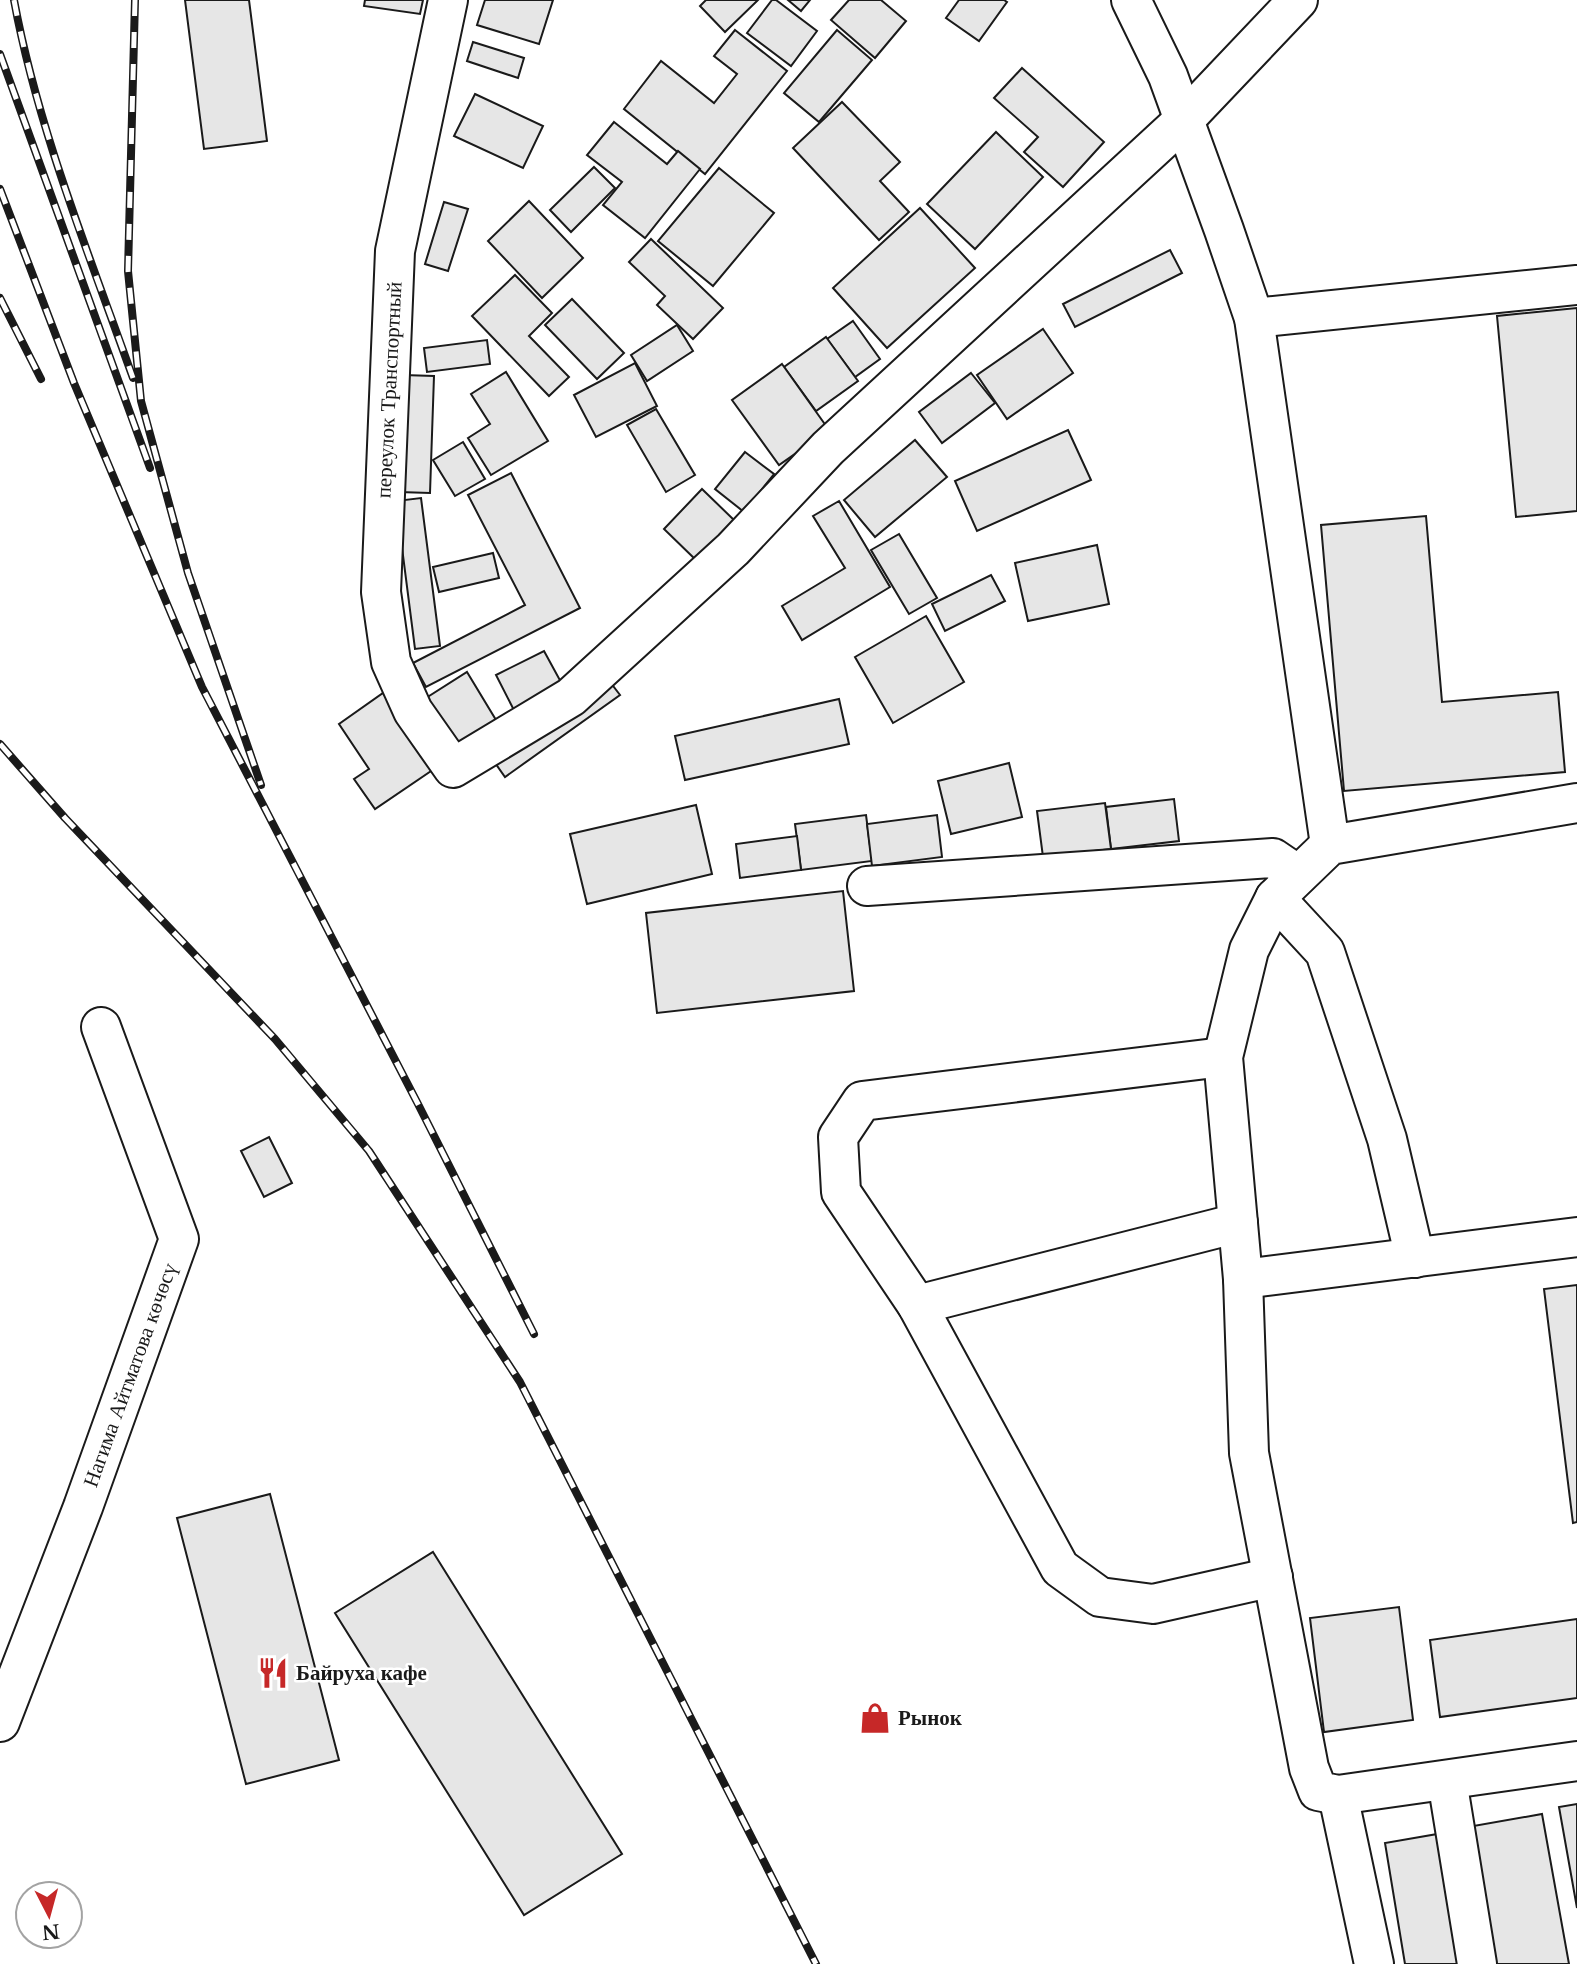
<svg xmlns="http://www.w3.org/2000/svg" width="1577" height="1964" font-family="'Libre Baskerville',serif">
  <rect width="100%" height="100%" fill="#fff"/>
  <!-- building -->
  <g fill="#e6e6e6" stroke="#1a1a1a" stroke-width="2">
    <path d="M 185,0 L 249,0 L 267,141 L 204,149 Z"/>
    <path d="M 365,0 L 423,0 L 420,14 L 364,6 Z"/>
    <path d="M 485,0 L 553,0 L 539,44 L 477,25 Z"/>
    <path d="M 706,0 L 758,0 L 725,32 L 700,6 Z"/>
    <path d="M 772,0 L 776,0 L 817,31 L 791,66 L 747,33 Z"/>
    <path d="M 788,0 L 810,0 L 801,11 Z"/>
    <path d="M 849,0 L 881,0 L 906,21 L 875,58 L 831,20 Z"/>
    <path d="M 959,0 L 1004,0 L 1007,2 L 979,41 L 946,18 Z"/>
    <path d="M 735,30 L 787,71 L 705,174 L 624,109 L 661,61 L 714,103 L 737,74 L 714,56 Z"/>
    <path d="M 837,30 L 872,60 L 819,122 L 784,93 Z"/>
    <path d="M 473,42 L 524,58 L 518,78 L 467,61 Z"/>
    <path d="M 1022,68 L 1104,142 L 1063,187 L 1024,152 L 1038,137 L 994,98 Z"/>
    <path d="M 475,94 L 543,126 L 523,168 L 454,136 Z"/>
    <path d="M 842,102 L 900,162 L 880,181 L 909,212 L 879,240 L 793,148 Z"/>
    <path d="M 614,122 L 667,164 L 678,151 L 700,169 L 645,238 L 603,205 L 622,182 L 587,155 Z"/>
    <path d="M 996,132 L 1043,177 L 975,249 L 927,204 Z"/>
    <path d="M 594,167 L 615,188 L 571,232 L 550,210 Z"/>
    <path d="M 719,168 L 774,213 L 713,286 L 658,241 Z"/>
    <path d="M 529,201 L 583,258 L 542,298 L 488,241 Z"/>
    <path d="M 444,202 L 468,209 L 448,271 L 425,264 Z"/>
    <path d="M 920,208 L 975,268 L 887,348 L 833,288 Z"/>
    <path d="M 651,239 L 723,308 L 693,339 L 657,305 L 665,296 L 629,262 Z"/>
    <path d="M 1170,250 L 1182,273 L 1075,327 L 1063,304 Z"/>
    <path d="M 515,275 L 552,313 L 529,336 L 569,377 L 549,396 L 472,316 Z"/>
    <path d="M 572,299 L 624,353 L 597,379 L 545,325 Z"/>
    <path d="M 1577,308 L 1577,511 L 1516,517 L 1497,316 Z"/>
    <path d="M 853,321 L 880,359 L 855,377 L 827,339 Z"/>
    <path d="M 677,325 L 693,351 L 647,381 L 631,355 Z"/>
    <path d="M 1043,329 L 1073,373 L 1007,419 L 977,375 Z"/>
    <path d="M 826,337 L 858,381 L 816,411 L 784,367 Z"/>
    <path d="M 487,340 L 490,364 L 427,372 L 424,348 Z"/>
    <path d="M 635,363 L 657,406 L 596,437 L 574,395 Z"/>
    <path d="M 782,364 L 829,430 L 779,465 L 732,400 Z"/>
    <path d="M 506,372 L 548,441 L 491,475 L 468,438 L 490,424 L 471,394 Z"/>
    <path d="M 971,373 L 995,403 L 942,443 L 919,412 Z"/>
    <path d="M 403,375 L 434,376 L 430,493 L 399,492 Z"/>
    <path d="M 656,409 L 695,475 L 666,492 L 627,425 Z"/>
    <path d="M 1068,430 L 1091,480 L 977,531 L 955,481 Z"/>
    <path d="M 915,440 L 947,477 L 875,537 L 844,500 Z"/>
    <path d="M 463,442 L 485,479 L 455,496 L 433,460 Z"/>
    <path d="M 745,452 L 774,474 L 744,512 L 715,489 Z"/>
    <path d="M 511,473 L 580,608 L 426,687 L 413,663 L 525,605 L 468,495 Z"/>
    <path d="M 702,489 L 735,521 L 697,561 L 664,529 Z"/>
    <path d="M 421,498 L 440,646 L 415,649 L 396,501 Z"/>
    <path d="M 839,501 L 890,587 L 802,640 L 782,606 L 845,568 L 813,516 Z"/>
    <path d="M 1426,516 L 1442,702 L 1558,692 L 1565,772 L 1344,791 L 1321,525 Z"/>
    <path d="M 899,534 L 937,598 L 909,614 L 871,550 Z"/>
    <path d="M 1097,545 L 1109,604 L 1028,621 L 1015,563 Z"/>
    <path d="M 493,553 L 499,578 L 439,592 L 433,567 Z"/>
    <path d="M 991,575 L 1005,601 L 945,631 L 932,604 Z"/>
    <path d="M 926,616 L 964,682 L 893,723 L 855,657 Z"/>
    <path d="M 544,651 L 568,695 L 519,720 L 496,675 Z"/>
    <path d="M 467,672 L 496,720 L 456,746 L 426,698 Z"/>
    <path d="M 607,678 L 620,695 L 505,777 L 493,760 Z"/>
    <path d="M 383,693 L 434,769 L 375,809 L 354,779 L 369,769 L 339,724 Z"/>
    <path d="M 839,699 L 849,744 L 685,780 L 675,736 Z"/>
    <path d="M 1009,763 L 1022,817 L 951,834 L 938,781 Z"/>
    <path d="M 1174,799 L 1179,841 L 1111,849 L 1106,807 Z"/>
    <path d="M 1105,803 L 1111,849 L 1043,857 L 1037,811 Z"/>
    <path d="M 696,805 L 712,874 L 587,904 L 570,834 Z"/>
    <path d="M 866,815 L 872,861 L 801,870 L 795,824 Z"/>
    <path d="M 937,815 L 942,857 L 872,866 L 867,824 Z"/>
    <path d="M 797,836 L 801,870 L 740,878 L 736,844 Z"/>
    <path d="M 843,891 L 854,991 L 657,1013 L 646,913 Z"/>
    <path d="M 269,1137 L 292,1183 L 264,1197 L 241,1151 Z"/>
    <path d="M 1577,1285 L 1577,1522 L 1573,1523 L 1544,1289 Z"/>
    <path d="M 270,1494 L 339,1760 L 246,1784 L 177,1518 Z"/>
    <path d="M 433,1552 L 622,1854 L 524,1915 L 335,1613 Z"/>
    <path d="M 1399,1607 L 1413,1720 L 1324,1732 L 1310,1618 Z"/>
    <path d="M 1577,1619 L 1577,1698 L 1440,1717 L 1430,1640 Z"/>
    <path d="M 1577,1804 L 1577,1908 L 1559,1807 Z"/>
    <path d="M 1542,1814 L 1569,1964 L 1487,1964 L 1462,1828 Z"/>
    <path d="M 1449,1832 L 1471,1964 L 1405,1964 L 1385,1843 Z"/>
  </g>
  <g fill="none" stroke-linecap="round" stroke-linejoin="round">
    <defs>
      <g id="minor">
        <path d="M 448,0 L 395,251 L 381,592 L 391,662 L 413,711 L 453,768 L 571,697 L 733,549 L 828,448 L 1185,119 L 1298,0"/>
        <path d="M 1131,0 L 1168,76 L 1224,230 L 1254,318 L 1330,845"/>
        <path d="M 1254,318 L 1577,285"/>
        <path d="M 1577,803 L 1330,845 L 1275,898 L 1249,950 L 1223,1057 L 1243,1279 L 1249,1453 L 1309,1768 L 1318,1791 L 1338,1795 L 1577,1761"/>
        <path d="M 867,886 L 1273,858 L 1298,875"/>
        <path d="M 1275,898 L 1325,952 L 1387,1139 L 1415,1258"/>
        <path d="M 1223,1057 L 862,1101 L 838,1137 L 841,1192 L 917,1305 L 1060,1568 L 1100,1597 L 1153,1604 L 1273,1577"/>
        <path d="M 1243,1279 L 1577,1237"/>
        <path d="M 917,1305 L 1238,1223"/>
        <path d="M 0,1722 L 83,1507 L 179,1239 L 101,1027"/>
        <path d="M 1447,1780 L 1477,1964"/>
        <path d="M 1338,1795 L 1374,1964"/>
      </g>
    </defs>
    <!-- minor casing -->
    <use href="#minor" stroke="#1a1a1a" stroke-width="42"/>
    <!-- minor -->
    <use href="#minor" stroke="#fff" stroke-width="38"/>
    <defs>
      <g id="rail">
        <path d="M 14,0 C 38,130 89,254 133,378"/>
        <path d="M 135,0 L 128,271 L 141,401 L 188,573 L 261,785"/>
        <path d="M 0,54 L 150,468"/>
        <path d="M 0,189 L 74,383 L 202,687 L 418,1104 L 534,1334"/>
        <path d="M 0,298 L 41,379"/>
        <path d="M 0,744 L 65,818 L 275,1039 L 369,1151 L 520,1382 L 816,1964"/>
      </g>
    </defs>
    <!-- rail casing -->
    <use href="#rail" stroke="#1a1a1a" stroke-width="8"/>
    <!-- rail -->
    <use href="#rail" stroke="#fff" stroke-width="5" stroke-dasharray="16" stroke-linecap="butt"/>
  </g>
  <!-- icons -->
  <defs>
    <symbol id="restaurant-bare" viewBox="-9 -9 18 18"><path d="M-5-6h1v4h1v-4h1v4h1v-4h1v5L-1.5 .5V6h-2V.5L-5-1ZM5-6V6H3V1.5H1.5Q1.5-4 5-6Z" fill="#c62828" stroke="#fff" stroke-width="2.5" paint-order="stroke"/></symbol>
    <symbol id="shop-bare" viewBox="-9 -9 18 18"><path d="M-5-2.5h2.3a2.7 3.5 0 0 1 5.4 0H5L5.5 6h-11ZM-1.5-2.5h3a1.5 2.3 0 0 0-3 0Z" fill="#c62828" stroke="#fff" stroke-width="2.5" paint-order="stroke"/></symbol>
  </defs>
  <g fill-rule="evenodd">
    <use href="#restaurant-bare" x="251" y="1651" width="44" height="44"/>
    <use href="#shop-bare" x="853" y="1696" width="44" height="44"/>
  </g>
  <g text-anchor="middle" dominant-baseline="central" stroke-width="5" stroke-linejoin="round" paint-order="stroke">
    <!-- street labels -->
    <g font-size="21" fill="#1a1a1a" stroke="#fff">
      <text transform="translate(389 390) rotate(-87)">переулок Транспортный</text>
      <text transform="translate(130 1375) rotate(-70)">Нагима Айтматова көчөсү</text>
    </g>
    <!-- poi labels -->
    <g font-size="21" font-weight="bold" fill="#1a1a1a" stroke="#fff" text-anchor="start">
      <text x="296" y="1673">Байруха кафе</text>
      <text x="898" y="1718">Рынок</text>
    </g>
  </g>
  <!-- north arrow -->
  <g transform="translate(49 1915) rotate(174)"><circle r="33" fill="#ffffff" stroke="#a3a3a3" stroke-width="2"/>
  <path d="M0-5L12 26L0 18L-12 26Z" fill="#c62828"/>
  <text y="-10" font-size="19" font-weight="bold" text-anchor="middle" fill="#1a1a1a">N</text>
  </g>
</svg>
